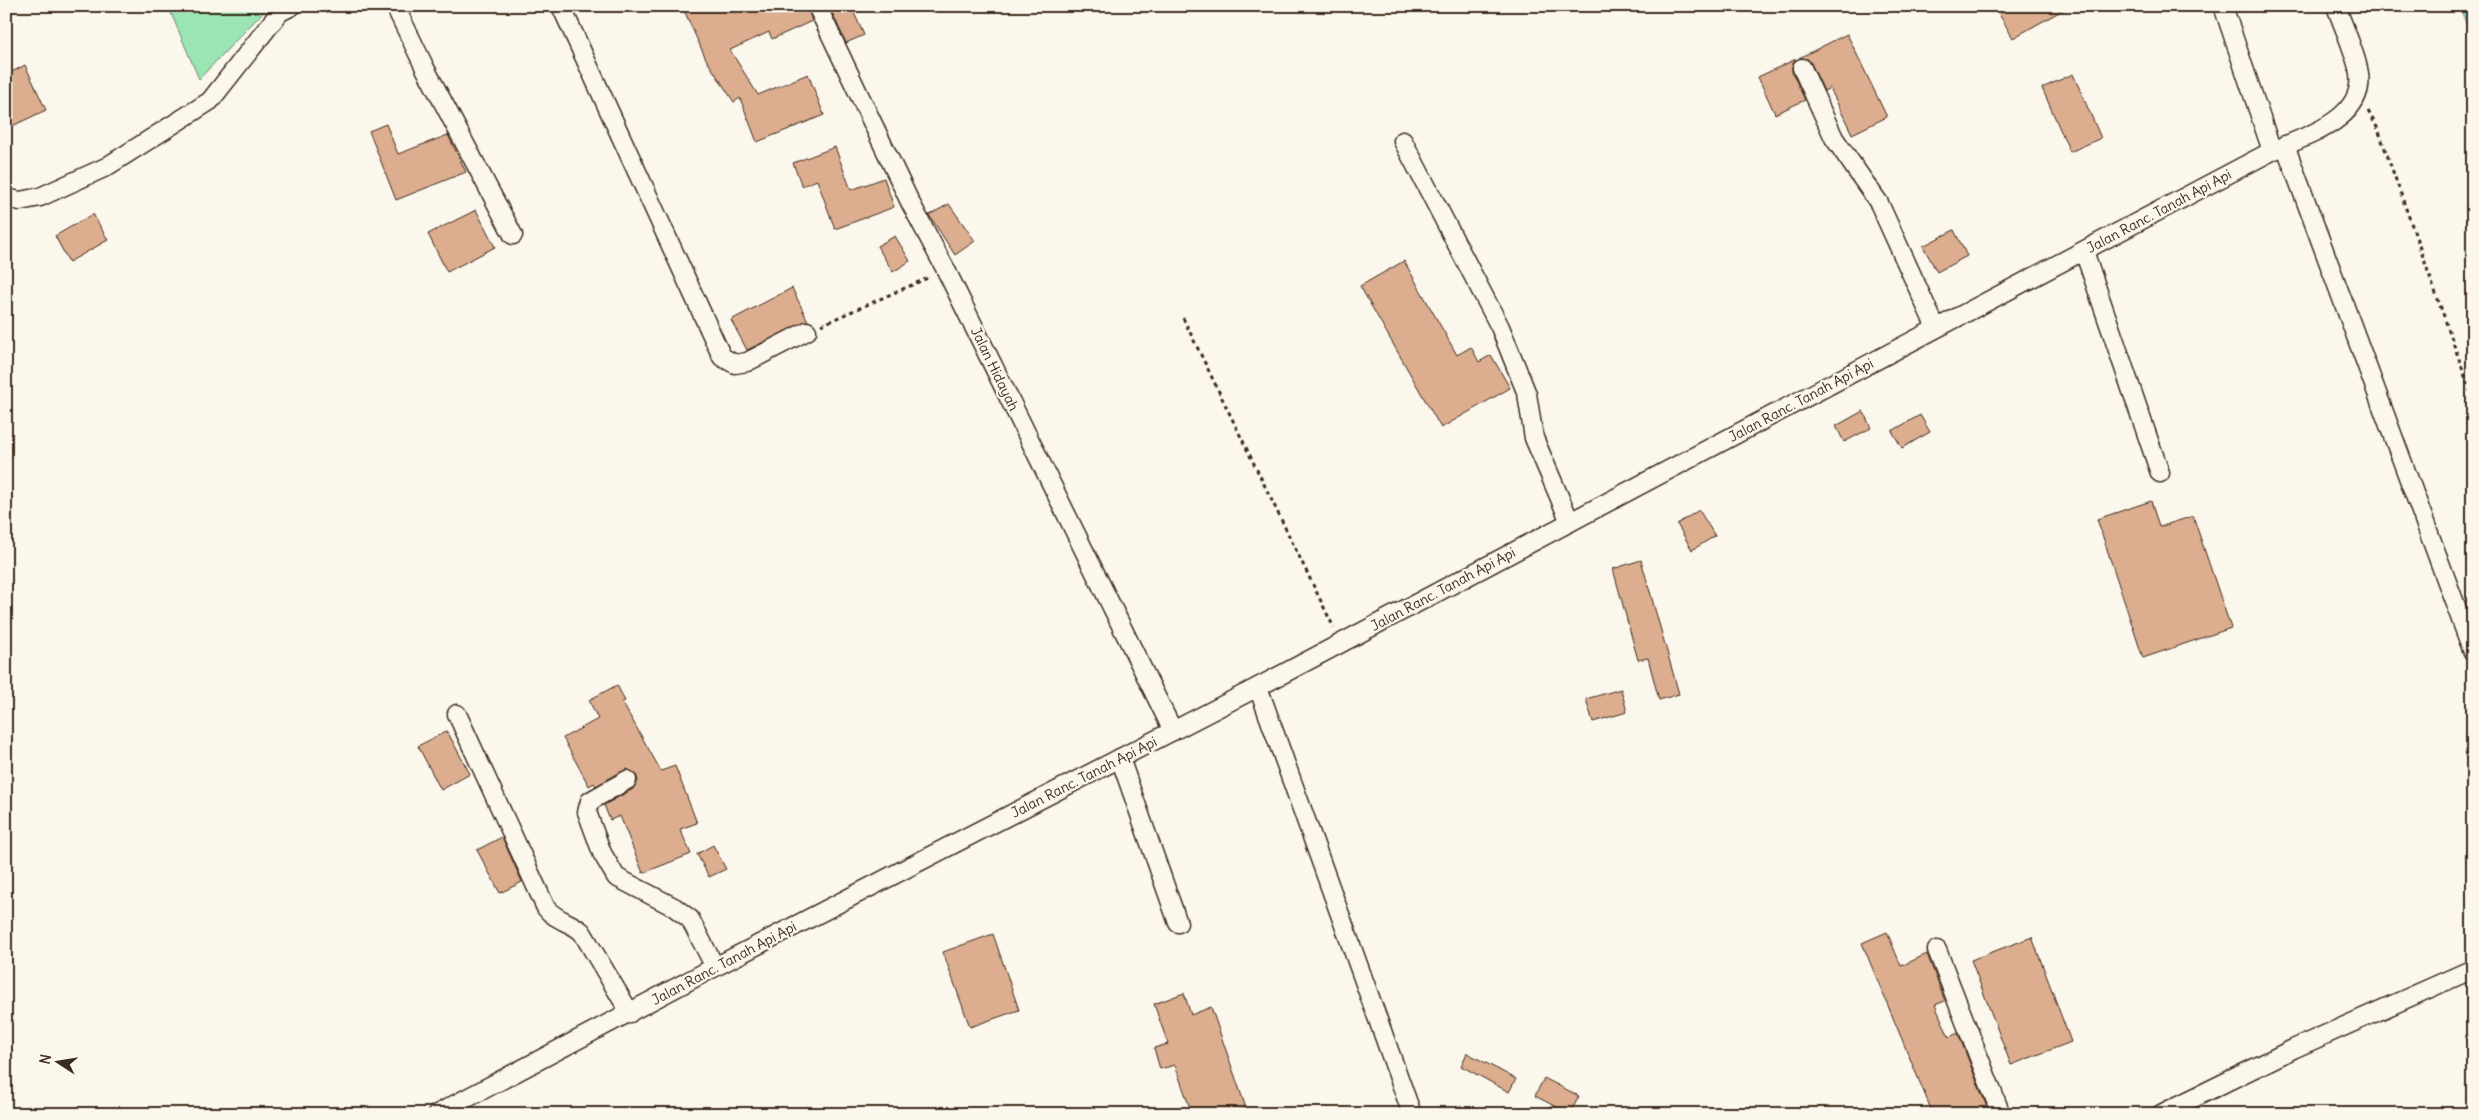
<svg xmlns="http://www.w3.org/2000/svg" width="2479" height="1120" font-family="Delius,sans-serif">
  <rect width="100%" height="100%" fill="#fbf7ec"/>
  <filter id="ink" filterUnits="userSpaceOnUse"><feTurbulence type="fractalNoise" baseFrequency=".02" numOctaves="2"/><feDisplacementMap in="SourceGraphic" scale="10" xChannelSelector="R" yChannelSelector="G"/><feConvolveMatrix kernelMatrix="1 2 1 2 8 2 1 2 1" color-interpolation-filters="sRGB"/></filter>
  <g filter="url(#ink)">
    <!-- green -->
    <path fill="#9be4b3" stroke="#6b8768" d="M 168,6 L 269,6 L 199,79 Z"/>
    <!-- water -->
    <path fill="#86d7e0" stroke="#689292" d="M 2459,6 L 2473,6 L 2473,34 L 2468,28 Z"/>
    <!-- building -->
    <g fill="#ddad8f" stroke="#3b2a1e">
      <path d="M 682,6 L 807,6 L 812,21 L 772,39 L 769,32 L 730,50 L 758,95 L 808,74 L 824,115 L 757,142 L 740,98 L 734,102 L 707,61 Z"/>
      <path d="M 829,6 L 851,6 L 864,35 L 846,43 Z"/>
      <path d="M 2013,6 L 2070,6 L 2013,38 L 1999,14 Z"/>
      <path d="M 1847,34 L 1887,117 L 1852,134 L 1830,88 L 1824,91 L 1811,63 L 1808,59 L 1799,58 Z"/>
      <path d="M 1796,59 L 1792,67 L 1792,72 L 1805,100 L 1775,114 L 1758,77 Z"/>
      <path d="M 25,65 L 46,110 L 6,129 L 6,75 Z"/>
      <path d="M 2073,74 L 2101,138 L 2070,152 L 2042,88 Z"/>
      <path d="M 386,124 L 398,154 L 448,135 L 466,172 L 396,200 L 369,131 Z"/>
      <path d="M 835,147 L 851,190 L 884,178 L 894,207 L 835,229 L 817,180 L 802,186 L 793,163 Z"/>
      <path d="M 949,204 L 975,241 L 955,255 L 929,215 Z"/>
      <path d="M 476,210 L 495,247 L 447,272 L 428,234 Z"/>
      <path d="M 93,214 L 108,240 L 69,262 L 55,236 Z"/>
      <path d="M 1954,230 L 1967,256 L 1937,272 L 1923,246 Z"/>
      <path d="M 895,236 L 910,261 L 893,272 L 877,246 Z"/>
      <path d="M 1404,261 L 1457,355 L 1471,347 L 1479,362 L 1491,355 L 1510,388 L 1441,428 L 1360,286 Z"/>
      <path d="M 792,288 L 808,321 L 747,350 L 731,320 Z"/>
      <path d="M 1863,411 L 1871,428 L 1844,442 L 1836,426 Z"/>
      <path d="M 1920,415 L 1930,432 L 1902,448 L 1892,431 Z"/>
      <path d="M 2151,501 L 2159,527 L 2193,516 L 2231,628 L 2143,658 L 2097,519 Z"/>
      <path d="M 1699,510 L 1715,536 L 1692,550 L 1677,524 Z"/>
      <path d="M 1641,560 L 1679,694 L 1659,700 L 1648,658 L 1638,660 L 1613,569 Z"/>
      <path d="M 617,685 L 625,701 L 622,702 L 661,771 L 675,766 L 697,823 L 680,829 L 691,854 L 643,873 L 620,816 L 610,820 L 604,805 L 633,789 L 638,781 L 636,774 L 627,769 L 596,786 L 594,783 L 589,786 L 563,738 L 598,719 L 589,700 Z"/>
      <path d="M 1621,689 L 1627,712 L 1593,722 L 1586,699 Z"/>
      <path d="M 447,731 L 470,774 L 441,790 L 418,746 Z"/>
      <path d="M 502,837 L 522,882 L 500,893 L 477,850 Z"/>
      <path d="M 713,845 L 726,869 L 709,877 L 697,854 Z"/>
      <path d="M 1887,932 L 1901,966 L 1927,954 L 1945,1001 L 1935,1005 L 1949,1037 L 1958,1033 L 1988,1110 L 1979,1114 L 1933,1114 L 1862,943 Z"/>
      <path d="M 993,934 L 1019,1010 L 970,1027 L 943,952 Z"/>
      <path d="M 2032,937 L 2071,1042 L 2011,1065 L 1971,960 Z"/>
      <path d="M 1184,993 L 1191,1015 L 1211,1007 L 1246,1108 L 1229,1114 L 1192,1114 L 1175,1065 L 1160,1069 L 1154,1048 L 1168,1044 L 1154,1004 Z"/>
      <path d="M 1467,1053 L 1516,1079 L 1509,1092 L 1461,1066 Z"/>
      <path d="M 1544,1078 L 1579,1096 L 1570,1114 L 1535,1096 Z"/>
    </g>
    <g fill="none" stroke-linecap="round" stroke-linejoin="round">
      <defs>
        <g id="minor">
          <path d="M 395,6 L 425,68 L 513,235"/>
          <path d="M 561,6 L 722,357 L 735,364 L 747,362 L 807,331"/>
          <path d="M 817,6 L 910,202 L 946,270 L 1173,731"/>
          <path d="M 2223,6 L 2272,151"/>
          <path d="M 1802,68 L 1834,138 L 1879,203 L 1936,328"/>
          <path d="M 1403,141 L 1500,327 L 1527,394 L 1534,438 L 1570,522"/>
          <path d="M 2285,145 L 2473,652"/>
          <path d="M 6,198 L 20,201 L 40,197 L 106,167 L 210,101 L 280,12 L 292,6"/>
          <path d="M 2084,251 L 2160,473"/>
          <path d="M 1258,687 L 1412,1114"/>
          <path d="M 457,714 L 546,908 C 555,920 571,922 582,932 L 630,1013"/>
          <path d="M 1120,758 L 1178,923"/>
          <path d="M 627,780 L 590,801 L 587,812 L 602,853 L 616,877 L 674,907 L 690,919 L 715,967"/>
          <path d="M 1937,950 L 2001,1114"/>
          <path d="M 437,1114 L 715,967 L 1258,687 L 2272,151 C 2306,136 2370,118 2358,68 C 2353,47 2343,26 2336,6"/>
          <path d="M 2161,1114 L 2293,1049 L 2473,969"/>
        </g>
      </defs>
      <!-- minor casing -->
      <use href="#minor" stroke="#3b2a1e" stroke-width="21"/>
      <!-- path -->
      <g stroke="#3b2a1e" stroke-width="3" stroke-dasharray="4 4" stroke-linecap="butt">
        <path d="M 2368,111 L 2378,129 L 2473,399"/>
        <path d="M 1183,318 L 1334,628"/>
        <path d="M 821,325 L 930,277"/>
      </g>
      <!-- minor -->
      <use href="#minor" stroke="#fbf7ec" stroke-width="18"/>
    </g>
  </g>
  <g text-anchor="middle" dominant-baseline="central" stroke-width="4.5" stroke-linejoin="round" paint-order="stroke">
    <!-- street labels -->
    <g font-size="14" fill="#3b2a1e" stroke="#fbf7ec">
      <text transform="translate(2159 211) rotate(-28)">Jalan Ranc. Tanah Api Api</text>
      <text transform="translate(995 369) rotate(64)">Jalan Hidayah</text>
      <text transform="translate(1801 400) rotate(-28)">Jalan Ranc. Tanah Api Api</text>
      <text transform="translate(1443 589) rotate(-28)">Jalan Ranc. Tanah Api Api</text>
      <text transform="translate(1084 777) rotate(-27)">Jalan Ranc. Tanah Api Api</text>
      <text transform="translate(724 963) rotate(-28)">Jalan Ranc. Tanah Api Api</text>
    </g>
  </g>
  <!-- margin -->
  <rect width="2479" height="1120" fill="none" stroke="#fbf7ec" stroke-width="25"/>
  <rect x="12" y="12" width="2454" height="1095" fill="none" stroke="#3b2a1e" stroke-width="2" filter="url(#ink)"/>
  <!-- north arrow -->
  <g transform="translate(58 1062) rotate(282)" stroke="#fbf7ec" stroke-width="4" paint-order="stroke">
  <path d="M0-4L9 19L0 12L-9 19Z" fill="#3b2a1e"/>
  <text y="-8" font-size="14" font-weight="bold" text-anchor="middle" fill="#3b2a1e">N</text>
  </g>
</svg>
